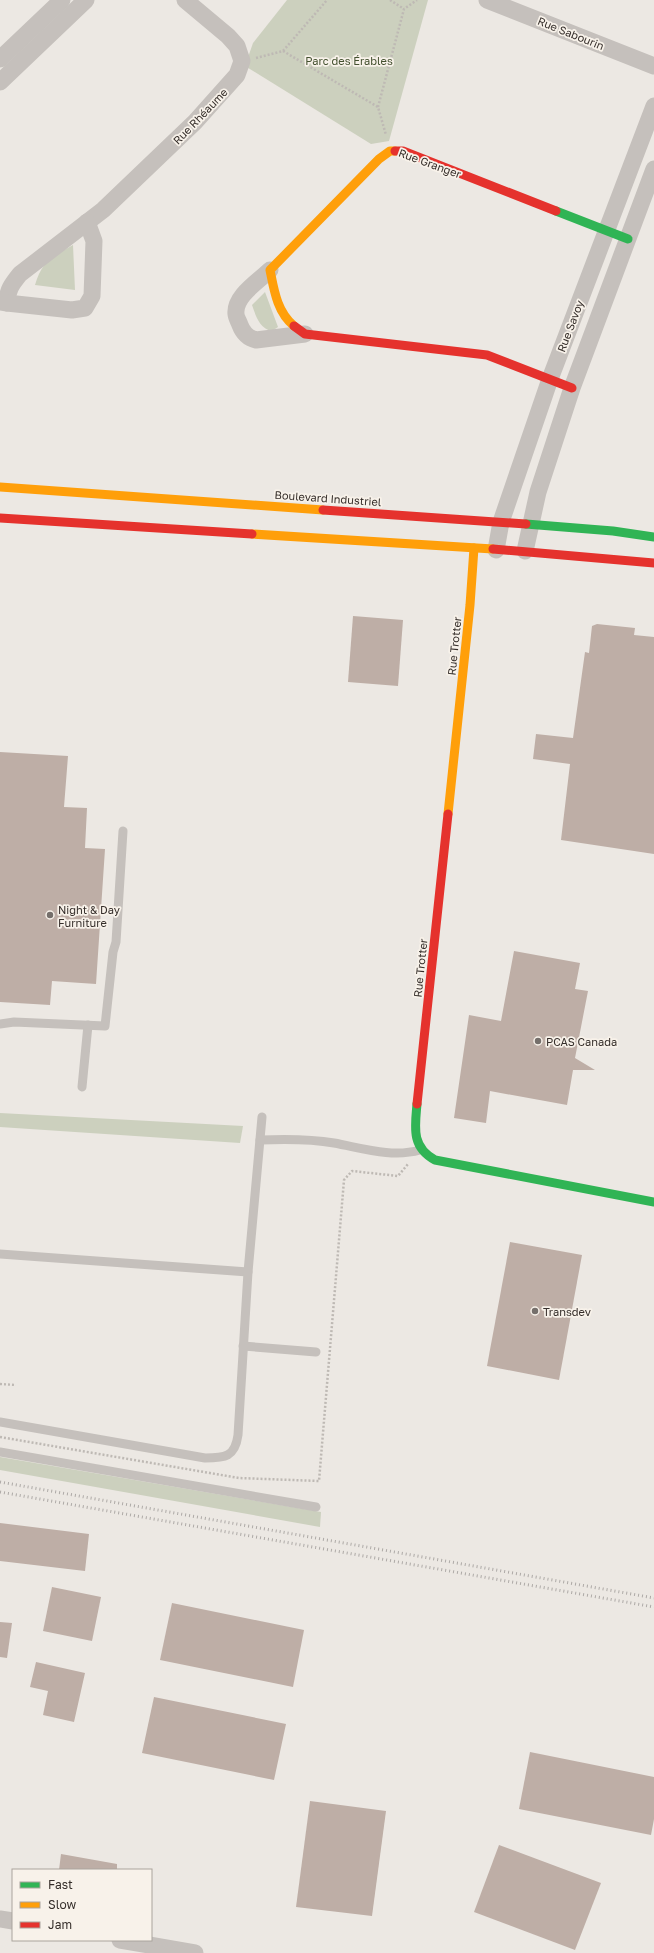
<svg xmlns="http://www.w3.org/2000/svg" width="654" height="1953" font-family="'Golos Text',sans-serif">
  <rect width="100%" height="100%" fill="#ece8e3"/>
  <!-- green -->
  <g fill="#ccd0be">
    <path d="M 287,0 L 428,0 L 389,141 L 371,144 L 245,66 L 253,43 Z"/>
    <path d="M 73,245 L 75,290 L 35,285 C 42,261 53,256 73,245 Z"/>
    <path d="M 265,292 L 278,327 L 272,331 C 259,328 256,316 252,305 Z"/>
    <path d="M 0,1113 L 243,1126 L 240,1143 L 0,1127 Z"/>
    <path d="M 0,1457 L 321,1512 L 320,1527 L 0,1470 Z"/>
  </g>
  <!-- building -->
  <g fill="#beaea6">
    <path d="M 353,616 L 403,620 L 398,686 L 348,682 Z"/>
    <path d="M 597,624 L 635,628 L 634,635 L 654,637 L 654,854 L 561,840 L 570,764 L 533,759 L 536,734 L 573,738 L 585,652 L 589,653 L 592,626 Z"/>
    <path d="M 0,752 L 68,756 L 64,807 L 87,808 L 85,848 L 105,849 L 96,984 L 52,981 L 50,1005 L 0,1002 Z"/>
    <path d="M 514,951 L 580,963 L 575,989 L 588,991 L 575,1058 L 595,1070 L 573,1070 L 567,1105 L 490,1091 L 486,1123 L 454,1118 L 469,1015 L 501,1021 Z"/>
    <path d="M 510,1242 L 582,1255 L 559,1380 L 487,1366 Z"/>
    <path d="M 0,1523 L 89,1534 L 85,1571 L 0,1561 Z"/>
    <path d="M 52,1587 L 101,1597 L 92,1641 L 43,1631 Z"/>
    <path d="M 172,1603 L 304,1630 L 293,1687 L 160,1660 Z"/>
    <path d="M 0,1622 L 12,1623 L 7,1658 L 0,1657 Z"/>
    <path d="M 36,1662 L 85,1673 L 74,1722 L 43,1715 L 48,1691 L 30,1687 Z"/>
    <path d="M 154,1697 L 286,1724 L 274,1780 L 142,1753 Z"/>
    <path d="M 530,1752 L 654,1777 L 654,1819 L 651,1835 L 519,1809 Z"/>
    <path d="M 310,1801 L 386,1811 L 372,1916 L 296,1907 Z"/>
    <path d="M 499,1845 L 601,1883 L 575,1950 L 474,1912 Z"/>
    <path d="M 61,1854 L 117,1864 L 117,1870 L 59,1870 Z"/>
  </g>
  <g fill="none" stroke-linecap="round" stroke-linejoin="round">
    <!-- path -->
    <g stroke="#beb9b4" stroke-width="2.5" stroke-dasharray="2 2" stroke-linecap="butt">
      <path d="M 390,0 L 404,9"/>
      <path d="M 283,51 L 378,107 L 386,135"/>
      <path d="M 256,58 L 283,51 L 327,0"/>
      <path d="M 378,107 L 404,9 L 417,0"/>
      <path d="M 0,1384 L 16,1385"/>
      <path d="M 0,1437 L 239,1478 L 319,1481 L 344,1180 L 352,1171 L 398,1176 L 408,1164"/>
    </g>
    <!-- lane -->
    <g stroke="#c5c0bc" stroke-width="9">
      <path d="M 0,1024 L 14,1022 L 105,1026 L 113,952 L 116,942 L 123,831"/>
      <path d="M 82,1087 L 88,1025"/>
      <path d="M 260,1140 C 284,1139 311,1139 334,1143 C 362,1148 392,1158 420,1150"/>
      <path d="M 0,1254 L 248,1272"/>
      <path d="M 243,1346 L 316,1352"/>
      <path d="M 0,1422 L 205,1458 C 225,1458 235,1457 238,1435 L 248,1272 L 262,1117"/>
      <path d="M 0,1452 L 316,1507"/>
    </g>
    <!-- street -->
    <g stroke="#c5c0bc" stroke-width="17">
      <path d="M 487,0 L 654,66"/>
      <path d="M 0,59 L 62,0"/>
      <path d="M 0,82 L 86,0"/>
      <path d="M 270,270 C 259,281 234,296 236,314 C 236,317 239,322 240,325 C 243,333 248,338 256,340 L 305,334"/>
      <path d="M 0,302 L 7,303 C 7,290 12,284 20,274 L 103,210 L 195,122 L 237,75 L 242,61 L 237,46 L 228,36 L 185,0"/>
      <path d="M 7,303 L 72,310 L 85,308 L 92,296 L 94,241 L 87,222"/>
      <path d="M 496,550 L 501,522 L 550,379 L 654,106"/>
      <path d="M 525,551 L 538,492 L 572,388 L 654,169"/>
      <path d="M 0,1919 L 13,1921"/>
      <path d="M 120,1940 L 195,1953"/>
    </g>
    <!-- fast -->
    <g stroke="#30b455" stroke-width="9">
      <path d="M 556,211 L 628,239"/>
      <path d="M 526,524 L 613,531 L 654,537"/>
      <path d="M 417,1104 C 415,1127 411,1147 435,1160 L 654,1202"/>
    </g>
    <!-- slow -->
    <g stroke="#ff9f0a" stroke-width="9">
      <path d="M 294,326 C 277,312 274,290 270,270 L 379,159 L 390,151 L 395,151"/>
      <path d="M 0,487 L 323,510"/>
      <path d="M 252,534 L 493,549"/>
      <path d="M 448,814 L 470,605 L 474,548"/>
    </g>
    <!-- jam -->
    <g stroke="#e5322d" stroke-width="9">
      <path d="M 395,151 L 403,151 L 556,211"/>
      <path d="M 294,326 L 305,334 L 487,355 L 572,388"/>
      <path d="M 323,510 L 526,524"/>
      <path d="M 0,518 L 252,534"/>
      <path d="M 493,549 L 654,563"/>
      <path d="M 417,1104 L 448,814"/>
    </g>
    <!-- rail -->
    <g stroke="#ada9a6" stroke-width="3" stroke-dasharray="1 3" stroke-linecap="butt">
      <path d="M 0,1482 L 654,1598"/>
      <path d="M 0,1492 L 654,1607"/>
    </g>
  </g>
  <!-- markers -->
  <g fill="#756f6b" stroke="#f8f2ea" stroke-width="1.5">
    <circle cx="50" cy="915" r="4"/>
    <circle cx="538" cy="1041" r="4"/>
    <circle cx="535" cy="1311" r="4"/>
  </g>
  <g text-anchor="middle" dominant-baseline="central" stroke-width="3.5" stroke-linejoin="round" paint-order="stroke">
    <!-- street labels -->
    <g font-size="11" fill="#352e2a" stroke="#f8f2ea">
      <text transform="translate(571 33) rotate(22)">Rue Sabourin</text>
      <text transform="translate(200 116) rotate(-46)">Rue Rhéaume</text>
      <text transform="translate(430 163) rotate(20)">Rue Granger</text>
      <text transform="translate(570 326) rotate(-69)">Rue Savoy</text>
      <text transform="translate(328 498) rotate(4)">Boulevard Industriel</text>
      <text transform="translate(454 646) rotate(-84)">Rue Trotter</text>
      <text transform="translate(420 968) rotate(-84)">Rue Trotter</text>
    </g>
    <!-- park labels -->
    <g font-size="11" fill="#445130" stroke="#f8f2ea">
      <text x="349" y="60">Parc des Érables</text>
    </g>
    <!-- poi labels -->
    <g font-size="11" fill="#352e2a" stroke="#f8f2ea" text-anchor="start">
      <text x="58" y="909">Night &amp; Day<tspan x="58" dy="13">Furniture</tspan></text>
      <text x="546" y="1041">PCAS Canada</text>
      <text x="543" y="1311">Transdev</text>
    </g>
  </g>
  <!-- legend -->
  <rect x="12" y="1869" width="140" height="72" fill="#f8f2ea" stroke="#aaa49d"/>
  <rect x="20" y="1882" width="20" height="6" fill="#30b455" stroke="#aaa49d"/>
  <text x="48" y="1889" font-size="12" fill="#352e2a">Fast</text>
  <rect x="20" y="1902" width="20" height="6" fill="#ff9f0a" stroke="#aaa49d"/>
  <text x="48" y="1909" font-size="12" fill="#352e2a">Slow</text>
  <rect x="20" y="1922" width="20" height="6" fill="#e5322d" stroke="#aaa49d"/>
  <text x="48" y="1929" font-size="12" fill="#352e2a">Jam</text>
</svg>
